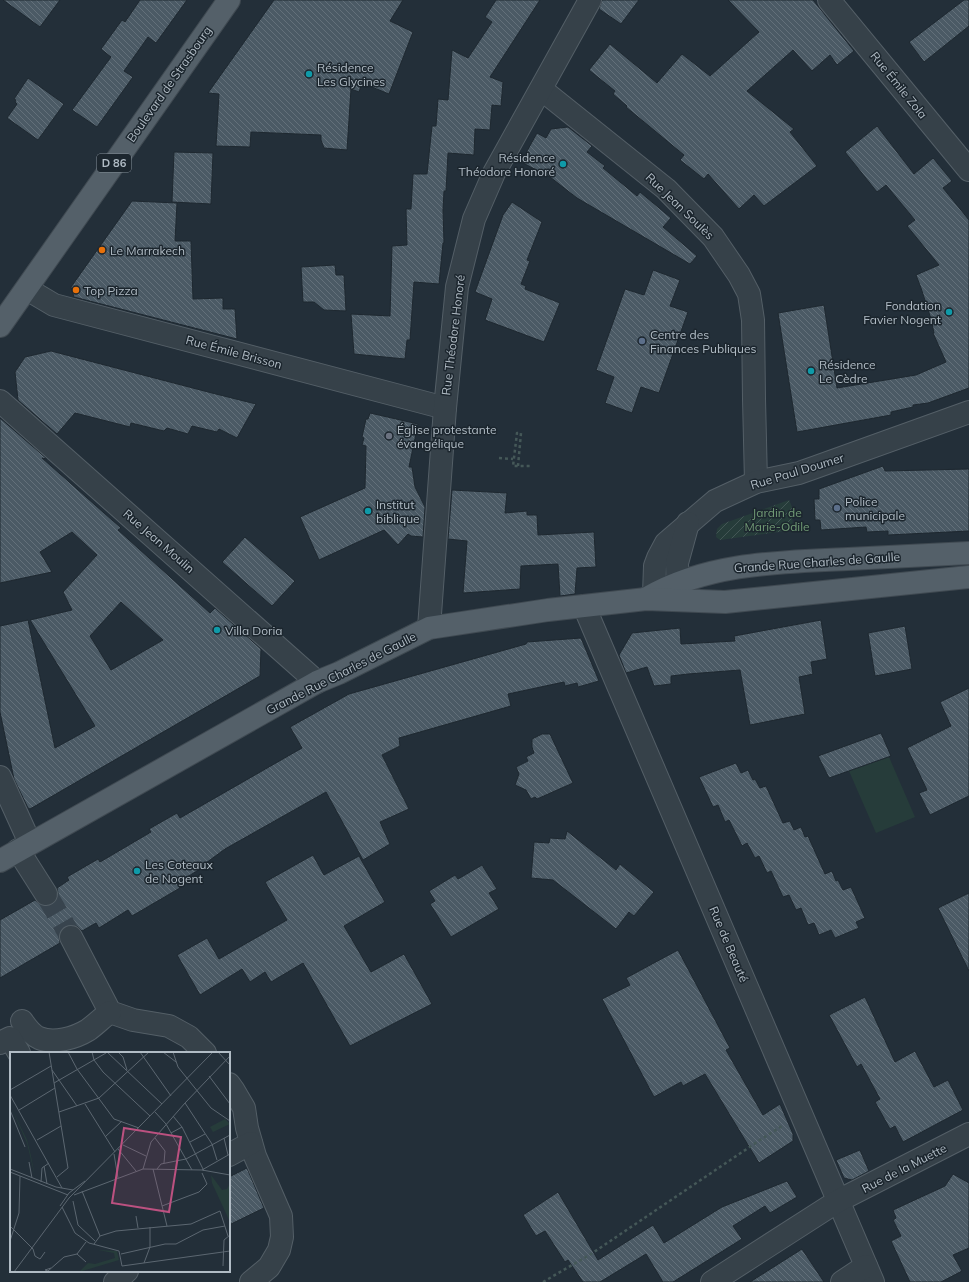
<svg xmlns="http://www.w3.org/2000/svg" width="969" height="1282" font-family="Mulish,sans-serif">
  <defs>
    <pattern id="garden-furrows" width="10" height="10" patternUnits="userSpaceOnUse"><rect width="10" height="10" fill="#263c3a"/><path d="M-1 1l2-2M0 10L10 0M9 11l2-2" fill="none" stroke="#435655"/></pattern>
    <pattern id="building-back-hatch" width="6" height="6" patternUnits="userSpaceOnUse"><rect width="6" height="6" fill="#4b5a65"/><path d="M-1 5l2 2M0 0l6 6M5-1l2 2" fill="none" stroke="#63707a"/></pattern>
  </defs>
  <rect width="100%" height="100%" fill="#232f39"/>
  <!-- park -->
  <path fill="#263c3a" d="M 889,757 L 915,817 L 876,833 L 849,771 Z"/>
  <!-- garden -->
  <path fill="url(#garden-furrows)" d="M 789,500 L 792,507 L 793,530 L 720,540 L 716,537 L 717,529 L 722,524 Z"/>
  <!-- building -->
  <g fill="url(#building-back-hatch)" stroke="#1e2830" fill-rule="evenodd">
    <path d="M 3,0 L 60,0 L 40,27 Z"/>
    <path d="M 140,0 L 187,0 L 156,43 L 148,37 L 124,71 L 133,77 L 97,127 L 72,110 L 111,57 L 101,49 L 122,20 L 125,22 Z"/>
    <path d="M 274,0 L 403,0 L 390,21 L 413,32 L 389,94 L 362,83 L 359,92 L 351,89 L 347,150 L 324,148 L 321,140 L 321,135 L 251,132 L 250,147 L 216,146 L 219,94 L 208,93 Z"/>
    <path d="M 496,0 L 540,0 L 490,77 L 503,82 L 501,106 L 492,105 L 490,130 L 475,129 L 474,155 L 448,153 L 446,191 L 444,191 L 443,210 L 444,243 L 443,243 L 439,284 L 414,282 L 410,340 L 407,340 L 405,359 L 354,354 L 351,314 L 390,316 L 392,246 L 407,245 L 406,209 L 411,209 L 413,174 L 427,174 L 432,126 L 436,126 L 438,99 L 448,100 L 452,50 L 468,58 L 492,22 L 485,17 Z"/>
    <path d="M 602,0 L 639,0 L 621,24 L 599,9 Z"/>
    <path d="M 728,0 L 813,0 L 854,51 L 837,65 L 830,55 L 812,71 L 793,50 L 747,91 L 794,129 L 790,132 L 817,166 L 764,206 L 754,195 L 739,209 L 708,174 L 704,179 L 680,160 L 684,155 L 626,107 L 627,106 L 613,94 L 615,91 L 589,70 L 610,44 L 657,83 L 682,54 L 710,76 L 759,32 Z"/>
    <path d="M 964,0 L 969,0 L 969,26 L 924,62 L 909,42 Z"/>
    <path d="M 28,78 L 64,104 L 38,140 L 7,118 L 17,104 L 15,102 L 16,100 L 14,99 Z"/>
    <path d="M 877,126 L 914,174 L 933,158 L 952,181 L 943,188 L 969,220 L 969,388 L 928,403 L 913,405 L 913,407 L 891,412 L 891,415 L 797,432 L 778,313 L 824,305 L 837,388 L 916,375 L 946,362 L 933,333 L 934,333 L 931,319 L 921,288 L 916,275 L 939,265 L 907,226 L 915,220 L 900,202 L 886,185 L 877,192 L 845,152 Z"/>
    <path d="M 568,127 L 592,146 L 587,152 L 605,166 L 603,168 L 637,196 L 640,192 L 671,218 L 663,227 L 697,256 L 690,264 L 577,198 L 550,177 L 521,162 L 537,133 L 546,138 L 551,129 Z"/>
    <path d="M 174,152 L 213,153 L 211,204 L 172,202 Z"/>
    <path d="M 132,201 L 177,203 L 175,241 L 191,241 L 193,299 L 223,298 L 223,309 L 235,309 L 237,339 L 74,297 L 71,287 Z"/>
    <path d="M 512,202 L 542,222 L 527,260 L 530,261 L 521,284 L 526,286 L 525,289 L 560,303 L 544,342 L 485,320 L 492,299 L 475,292 L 503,215 Z"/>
    <path d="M 335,265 L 336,275 L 344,275 L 346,311 L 324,310 L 314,302 L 303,302 L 301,267 Z"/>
    <path d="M 653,270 L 680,280 L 670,306 L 688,312 L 659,393 L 641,387 L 632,413 L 605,403 L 614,377 L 596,370 L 625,289 L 644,295 Z"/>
    <path d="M 51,351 L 212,393 L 256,404 L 237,438 L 219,429 L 217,432 L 192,426 L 188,434 L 167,428 L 164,431 L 131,423 L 130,427 L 75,413 L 57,434 L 18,400 L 15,372 L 25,357 Z"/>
    <path d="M 370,413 L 418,424 L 409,467 L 412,467 L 415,487 L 425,507 L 423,537 L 411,536 L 408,534 L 398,545 L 384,530 L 319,560 L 300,517 L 365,488 L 366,446 L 362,445 L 364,438 L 362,437 L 366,419 L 368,419 Z"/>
    <path d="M 0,418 L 47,459 L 42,458 L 121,528 L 118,530 L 210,613 L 215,608 L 261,649 L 260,676 L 30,809 L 28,808 L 14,779 L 0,712 L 0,626 L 28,620 L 55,748 L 95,726 L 30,620 L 72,610 L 63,592 L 97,555 L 72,532 L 40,552 L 52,572 L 0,583 ZM 121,602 L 163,640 L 111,670 L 90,636 Z"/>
    <path d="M 883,466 L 885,471 L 969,469 L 969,531 L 888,535 L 888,531 L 867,532 L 866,527 L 821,530 L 820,520 L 815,520 L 814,499 L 819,499 L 819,489 Z"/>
    <path d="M 452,490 L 507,493 L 505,513 L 527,511 L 527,515 L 537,515 L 538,535 L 594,532 L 596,567 L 577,568 L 575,594 L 560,596 L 558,564 L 521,566 L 520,589 L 463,593 L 467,541 L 448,539 Z"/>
    <path d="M 245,537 L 295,581 L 272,606 L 222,562 Z"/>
    <path d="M 821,620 L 827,659 L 811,662 L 813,674 L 799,677 L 805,714 L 750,725 L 740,670 L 688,674 L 671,676 L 671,684 L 654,686 L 647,667 L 626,673 L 619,655 L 632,633 L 680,628 L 681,644 L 735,641 L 734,636 Z"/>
    <path d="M 905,626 L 912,669 L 875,676 L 868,633 Z"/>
    <path d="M 581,638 L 599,681 L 578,687 L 577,683 L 565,686 L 564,682 L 508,694 L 511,706 L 399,738 L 400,746 L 382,755 L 409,809 L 380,822 L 390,844 L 363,860 L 326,792 L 225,849 L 206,863 L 207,865 L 177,883 L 180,888 L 132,916 L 128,910 L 99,928 L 96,923 L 82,931 L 77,926 L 72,925 L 65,926 L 60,931 L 59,936 L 60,943 L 0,978 L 0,920 L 35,900 L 41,905 L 47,906 L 52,905 L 57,899 L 58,893 L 57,888 L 69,880 L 67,877 L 98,859 L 100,862 L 151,832 L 149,829 L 177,813 L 180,818 L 302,748 L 290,727 L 349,694 L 526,644 L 527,642 Z"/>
    <path d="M 969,688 L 969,796 L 930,815 L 919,793 L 927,790 L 907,748 L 951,726 L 940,702 Z"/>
    <path d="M 881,733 L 891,756 L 829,778 L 818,756 Z"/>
    <path d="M 542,734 L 550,734 L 573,783 L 537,799 L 535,797 L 531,799 L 526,790 L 515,785 L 519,774 L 516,767 L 528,761 L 526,757 L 534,753 L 532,747 L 532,739 Z"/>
    <path d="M 736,763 L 741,773 L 748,770 L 753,780 L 755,779 L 760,788 L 766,786 L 783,823 L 790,821 L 794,830 L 801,827 L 805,837 L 808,836 L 825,874 L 832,871 L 836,881 L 838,880 L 843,890 L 851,887 L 865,918 L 856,922 L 859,928 L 835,938 L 831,930 L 819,935 L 814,923 L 808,925 L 801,908 L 796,910 L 789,895 L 783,897 L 771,871 L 767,873 L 759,856 L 755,858 L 747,843 L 742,846 L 729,820 L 725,822 L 718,805 L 713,807 L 699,777 Z"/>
    <path d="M 567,831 L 616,870 L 620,864 L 654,892 L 634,916 L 629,912 L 616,929 L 553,880 L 531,878 L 534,842 L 549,843 L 550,838 L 565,839 Z"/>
    <path d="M 313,855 L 324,875 L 359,856 L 385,902 L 344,926 L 371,972 L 404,954 L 432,1004 L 350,1046 L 303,963 L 271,982 L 265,972 L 250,982 L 242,969 L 200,995 L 177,955 L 207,938 L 219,959 L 287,920 L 265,882 Z"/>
    <path d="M 482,865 L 497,889 L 489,893 L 499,909 L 451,937 L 430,904 L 435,901 L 429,891 L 455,875 L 458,879 Z"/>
    <path d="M 969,893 L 969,971 L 938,908 Z"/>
    <path d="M 678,950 L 730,1048 L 726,1050 L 763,1115 L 780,1104 L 793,1134 L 793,1141 L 759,1163 L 705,1074 L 683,1086 L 681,1082 L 654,1097 L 602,999 L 630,985 L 626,978 Z"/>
    <path d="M 865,997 L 895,1062 L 915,1051 L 934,1087 L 948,1080 L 963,1110 L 903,1142 L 895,1126 L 890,1129 L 875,1102 L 880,1099 L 861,1064 L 857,1067 L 829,1015 Z"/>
    <path d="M 860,1150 L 869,1171 L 852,1180 L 844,1178 L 836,1160 Z"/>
    <path d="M 247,1168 L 264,1208 L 229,1225 L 229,1177 Z"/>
    <path d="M 953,1174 L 969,1183 L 969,1248 L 953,1255 L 962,1271 L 941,1282 L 910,1282 L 891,1241 L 901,1236 L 893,1220 L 896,1218 L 893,1210 L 945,1186 Z"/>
    <path d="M 787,1181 L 797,1197 L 770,1213 L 765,1206 L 733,1226 L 742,1239 L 673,1282 L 663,1282 L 646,1254 L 600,1282 L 583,1282 L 568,1260 L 565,1262 L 545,1231 L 536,1236 L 523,1215 L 558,1192 L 598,1260 L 653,1225 L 664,1243 L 722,1207 Z"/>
    <path d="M 802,1249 L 824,1282 L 750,1282 Z"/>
  </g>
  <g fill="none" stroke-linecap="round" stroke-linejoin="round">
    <!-- minor-tunnel -->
    <path stroke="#38444e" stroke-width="22" stroke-dasharray="22 11" stroke-linecap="butt" d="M 46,894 L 71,937"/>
    <defs>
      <g id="minor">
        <path d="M 829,0 L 969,170"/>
        <path d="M 541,89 L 666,189 L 713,237 L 739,275 L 749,294 L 753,320 L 754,399 L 756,482"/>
        <path d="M 27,289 L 54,305 L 445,408"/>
        <path d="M 0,401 L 317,682"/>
        <path d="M 654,594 L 655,566 L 658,558 L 666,543 L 715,501 L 756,482 L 799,473 L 816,467 L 969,412"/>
        <path d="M 678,600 L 677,563 L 688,523"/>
        <path d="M 584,606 L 873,1282"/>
        <path d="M 429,628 L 445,408 L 457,287 L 474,219 L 494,173 L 590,0"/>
        <path d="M 0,777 L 30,843"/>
        <path d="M 18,850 L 46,894"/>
        <path d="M 71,937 L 110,1012 L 133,1020 L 169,1026 L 189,1037 L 205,1053"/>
        <path d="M 22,1021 C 26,1027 32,1035 39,1038 C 54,1044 75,1038 88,1030 C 95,1025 102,1018 110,1012"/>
        <path d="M 0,1043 L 10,1038 L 19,1053"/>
        <path d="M 229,1084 L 234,1091 L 244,1108 L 247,1128 L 255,1156 L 281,1216 L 282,1237 L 279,1250 L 269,1267 L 251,1282"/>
        <path d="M 229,1155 L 251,1143"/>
        <path d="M 115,1282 L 127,1271"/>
        <path d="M 712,1282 L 838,1201 L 969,1134"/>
        <path d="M 842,1282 L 866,1266"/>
      </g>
      <g id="major">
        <path d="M 0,326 L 229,0"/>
        <path d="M 647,598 C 707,563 779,562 848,559 C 888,557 929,555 969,553"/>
        <path d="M 0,861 L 317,682 L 339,673 L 429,628 L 548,610 L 646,599 L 725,602 L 969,577"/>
      </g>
    </defs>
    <!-- minor casing -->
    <use href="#minor" stroke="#545f67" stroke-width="24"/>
    <!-- major casing -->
    <use href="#major" stroke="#404a52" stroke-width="24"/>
    <!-- path -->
    <g stroke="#455858" stroke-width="2.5" stroke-dasharray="3 3" stroke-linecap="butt">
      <path d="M 499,458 L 513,459"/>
      <path d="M 518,466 L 521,433 L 517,433 L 513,466 L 530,466"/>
      <path d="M 543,1282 L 591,1254 L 760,1140 L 782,1126"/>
    </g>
    <!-- minor -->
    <use href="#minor" stroke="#364149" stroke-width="22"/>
    <!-- major -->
    <use href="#major" stroke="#546069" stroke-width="22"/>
  </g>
  <!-- markers -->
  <g fill="#0f9aa8" stroke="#1c262e" stroke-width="1.5">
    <circle cx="309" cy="74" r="4"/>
    <circle cx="563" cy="164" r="4"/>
    <circle cx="949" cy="312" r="4"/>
    <circle cx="811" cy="371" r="4"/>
    <circle cx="368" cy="511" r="4"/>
    <circle cx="217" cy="630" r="4"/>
    <circle cx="137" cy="871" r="4"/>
  </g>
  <g fill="#e8710a" stroke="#1c262e" stroke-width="1.5">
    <circle cx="102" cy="250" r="4"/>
    <circle cx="76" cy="290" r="4"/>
  </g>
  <g fill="#5c6f8a" stroke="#1c262e" stroke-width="1.5">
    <circle cx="642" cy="341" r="4"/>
    <circle cx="837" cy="508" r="4"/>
  </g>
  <circle fill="#6b7280" stroke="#1c262e" stroke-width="1.5" cx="389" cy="436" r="4"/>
  <g text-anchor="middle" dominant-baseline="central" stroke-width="3" stroke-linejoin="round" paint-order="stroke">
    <!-- shield labels -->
    <rect fill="#1c262e" stroke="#848f98" stroke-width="1" x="97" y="154" width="34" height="18" rx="3"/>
    <g font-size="11" font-weight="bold" fill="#b1bcc5">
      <text x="114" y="163">D 86</text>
    </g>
    <!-- poi labels -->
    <g font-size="12" fill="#b1bcc5" stroke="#1c262e" text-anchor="start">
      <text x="317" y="67">Résidence<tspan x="317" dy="14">Les Glycines</tspan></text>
      <text x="555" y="157" text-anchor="end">Résidence<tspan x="555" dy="14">Théodore Honoré</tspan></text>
      <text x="110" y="250">Le Marrakech</text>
      <text x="84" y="290">Top Pizza</text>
      <text x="941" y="305" text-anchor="end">Fondation<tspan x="941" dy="14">Favier Nogent</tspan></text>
      <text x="650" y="334">Centre des<tspan x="650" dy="14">Finances Publiques</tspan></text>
      <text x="819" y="364">Résidence<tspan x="819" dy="14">Le Cèdre</tspan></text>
      <text x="397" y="429">Église protestante<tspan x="397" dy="14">évangélique</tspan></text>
      <text x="845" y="501">Police<tspan x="845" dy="14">municipale</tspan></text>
      <text x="376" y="504">Institut<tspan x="376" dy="14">biblique</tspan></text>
      <text x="225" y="630">Villa Doria</text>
      <text x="145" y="864">Les Coteaux<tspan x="145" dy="14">de Nogent</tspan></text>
    </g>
    <!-- street labels -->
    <g font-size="12" fill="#b1bcc5" stroke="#1c262e">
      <text transform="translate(169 84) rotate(-55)">Boulevard de Strasbourg</text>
      <text transform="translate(899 85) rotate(51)">Rue Émile Zola</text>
      <text transform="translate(680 206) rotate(44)">Rue Jean Soulès</text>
      <text transform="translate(453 335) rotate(-83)">Rue Théodore Honoré</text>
      <text transform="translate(234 352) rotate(15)">Rue Émile Brisson</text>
      <text transform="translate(797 471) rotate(-17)">Rue Paul Doumer</text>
      <text transform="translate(159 541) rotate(41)">Rue Jean Moulin</text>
      <text transform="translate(817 562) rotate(-4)">Grande Rue Charles de Gaulle</text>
      <text transform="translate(341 673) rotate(-27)">Grande Rue Charles de Gaulle</text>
      <text transform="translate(729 944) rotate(67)">Rue de Beauté</text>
      <text transform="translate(904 1168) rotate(-27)">Rue de la Muette</text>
    </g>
    <!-- park labels -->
    <g font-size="12" fill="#719a75" stroke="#1c262e">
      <text x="777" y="512">Jardin de<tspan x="777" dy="14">Marie-Odile</tspan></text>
    </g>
  </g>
  <!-- overview -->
  <g transform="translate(10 1052)">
    <rect width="220" height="220" fill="#232f39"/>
    <path d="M 0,53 L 17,88 L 21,104 L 25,125 L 17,91 Z" fill="#263c3a"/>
    <path d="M 88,198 L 107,199 L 109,208 L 69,220 L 78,211 L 85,212 L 105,206 L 104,201 Z" fill="#263c3a"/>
    <path d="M 215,67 L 220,72 L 203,80 L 200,75 ZM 201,123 L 212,138 L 217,137 L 220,131 L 220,170 L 202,131 Z" fill="#263c3a"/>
    <path fill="none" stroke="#5c6771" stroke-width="1" d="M 39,0 L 58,116 L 47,125M 58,0 L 67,17 L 104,67 L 129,76M 82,0 L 84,8 L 93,20 L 140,64M 97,0 L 152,52M 108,0 L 113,5 L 117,18M 130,0 L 161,44M 153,0 L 166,10M 163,0 L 168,15M 208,0 L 220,13M 168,15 L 201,56 L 220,69M 42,18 L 67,54M 199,24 L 220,52M 44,31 L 96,1M 0,38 L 41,14M 0,43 L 52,136M 175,51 L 202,92 L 207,108M 75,52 L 105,100M 0,58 L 15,95M 9,58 L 45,36M 49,60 L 89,46 L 139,0M 145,60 L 156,72 L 182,118M 163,64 L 172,75 L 194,119M 161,81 L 172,75M 95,85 L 112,69M 145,86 L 155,99 L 154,111M 214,86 L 218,103M 27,88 L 51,74M 180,90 L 195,82M 113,93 L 136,104M 108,97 L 126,119M 104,102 L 108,126M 19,110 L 22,126M 34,114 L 37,132M 0,117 L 46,135 L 63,138M 133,117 L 141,90 L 175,51 L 220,4M 143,117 L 157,174M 147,117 L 151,112 L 176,107 L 220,83M 192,118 L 220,102M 0,120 L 58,143M 31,130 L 32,116 L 39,111M 72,139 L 90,184M 64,143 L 133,117 L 192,118 L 220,123M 63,149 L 68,173 L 85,189M 50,154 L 59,141 L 75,129M 152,154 L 189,140 L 197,132 L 192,121M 52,155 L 65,181 L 79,191 L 109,199 L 112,214M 126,164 L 128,176M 0,174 L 23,197 L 25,204 L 30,207 L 35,200M 0,189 L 9,161 L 10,124M 84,192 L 90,184 L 106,179 L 181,172 L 210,159 L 218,184M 67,202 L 76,210M 111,202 L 155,192 L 166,192 L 193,178 L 215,174M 134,211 L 140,195 L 140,175M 112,214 L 220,199M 213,214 L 214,188 L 220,183M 41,216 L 35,218 L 38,219 L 54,205 L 67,202 L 76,190M 4,220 L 59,146 L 203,0M 167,220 L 214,220"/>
    <path fill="#bc5180" fill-opacity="0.15" stroke="#bc5180" stroke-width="2" d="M 114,76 L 171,85 L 159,160 L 102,151 Z"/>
    <rect width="220" height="220" fill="none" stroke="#b1bcc5" stroke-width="2"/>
  </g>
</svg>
